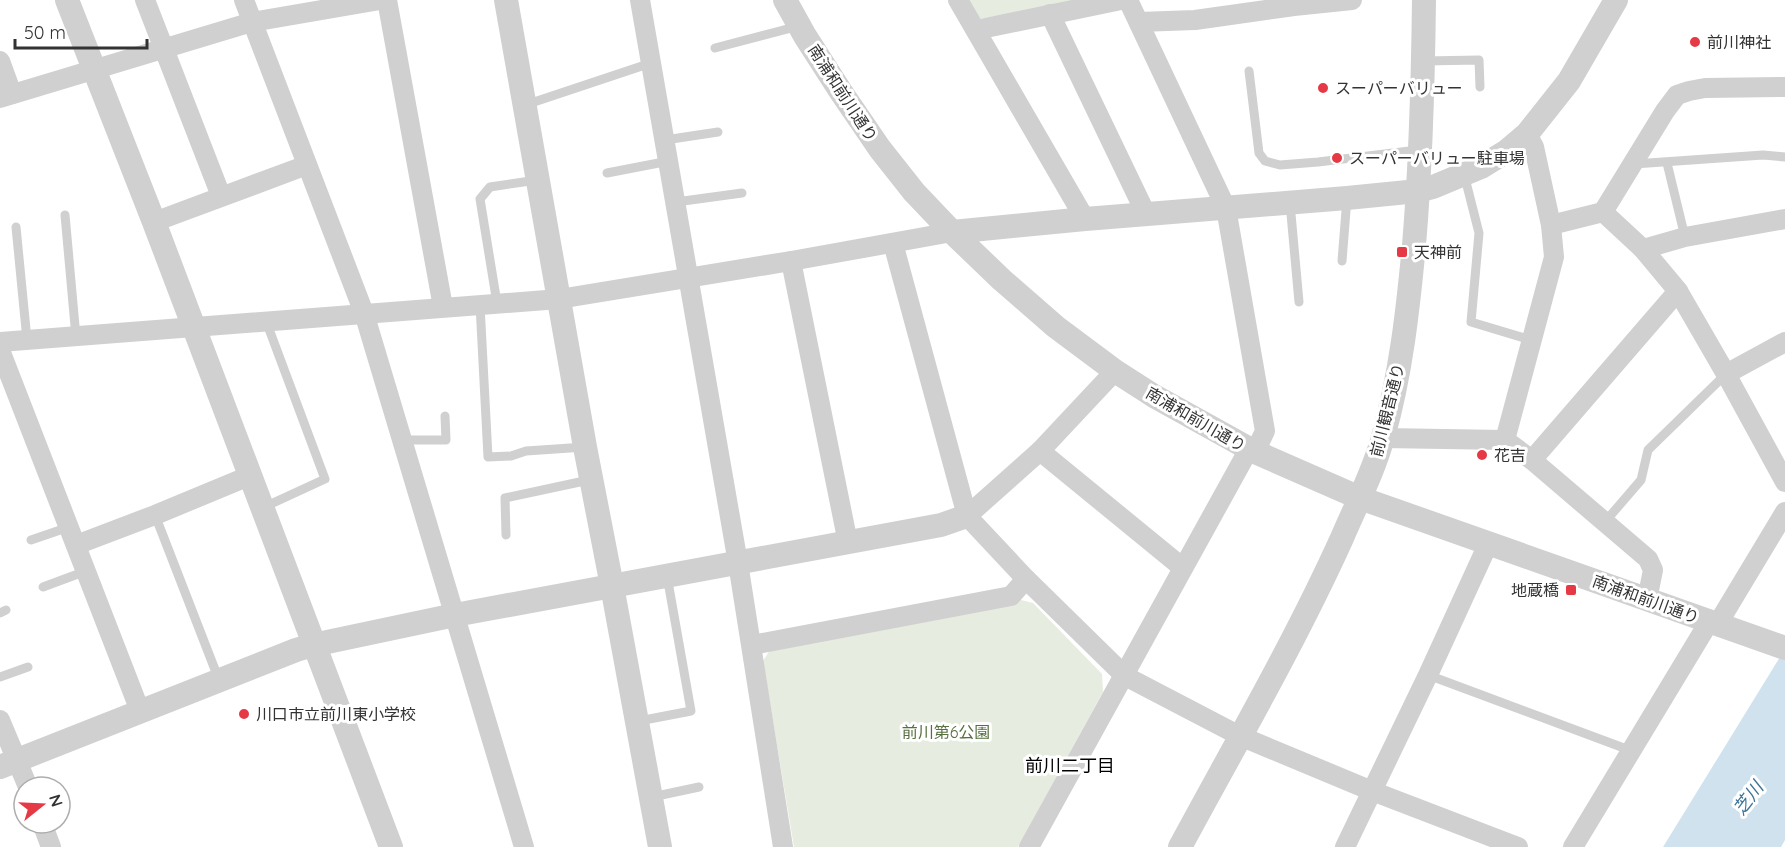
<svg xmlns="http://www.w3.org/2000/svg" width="1785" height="847" font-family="Quicksand,'Noto Sans JP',sans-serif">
  <rect width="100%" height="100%" fill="#fff"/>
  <!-- green -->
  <g fill="#e6ecdf">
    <path d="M 968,0 L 1094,0 L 979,19 Z"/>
    <path d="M 1021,600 L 1033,603 L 1102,674 L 1103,692 L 1018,847 L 794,847 L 763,661 L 770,650 Z"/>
  </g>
  <!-- water -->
  <path fill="#cfe2ee" d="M 1785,649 L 1785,840 L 1781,847 L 1663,847 Z"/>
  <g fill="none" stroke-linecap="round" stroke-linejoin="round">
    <!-- service -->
    <g stroke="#d0d0d0" stroke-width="9">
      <path d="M 715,48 L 799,26"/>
      <path d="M 1424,61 L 1479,60 L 1480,87"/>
      <path d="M 1249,71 L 1259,153 L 1265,161 L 1280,165 L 1318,162 L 1418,150"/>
      <path d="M 525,105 L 651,63"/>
      <path d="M 665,140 L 718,132"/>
      <path d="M 1667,163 L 1685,237"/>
      <path d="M 1634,164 L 1763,155 L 1785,157"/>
      <path d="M 607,173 L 669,161"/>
      <path d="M 1464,174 L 1479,233 L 1471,322 L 1531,340"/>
      <path d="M 676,202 L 742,193"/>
      <path d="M 1290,203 L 1299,302"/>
      <path d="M 65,215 L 76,337"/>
      <path d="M 16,227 L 27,340"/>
      <path d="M 1342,261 L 1347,198"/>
      <path d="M 497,303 L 480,199 L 490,187 L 537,180"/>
      <path d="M 480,305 L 488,457 L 511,456 L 526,451 L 585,447"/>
      <path d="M 401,440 L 446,440 L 445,416"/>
      <path d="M 262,508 L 325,479 L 266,321"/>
      <path d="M 155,515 L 219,680"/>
      <path d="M 1604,523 L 1641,480 L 1648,450 L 1726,374"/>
      <path d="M 506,535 L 505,498 L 589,480"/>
      <path d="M 31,540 L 69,527"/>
      <path d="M 43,587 L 86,571"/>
      <path d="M 0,613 L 6,610"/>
      <path d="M 1428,675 L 1632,751"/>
      <path d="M 0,677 L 28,667"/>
      <path d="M 639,721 L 691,711 L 667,576"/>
      <path d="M 652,797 L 699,787"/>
    </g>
    <!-- minor -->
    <g stroke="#d0d0d0" stroke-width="20">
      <path d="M 145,0 L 221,196"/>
      <path d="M 244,0 L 364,313 L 524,847"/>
      <path d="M 387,0 L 443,307"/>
      <path d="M 640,0 L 738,563 L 783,847"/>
      <path d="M 958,0 L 1085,219"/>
      <path d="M 1128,0 L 1226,208 L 1265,431 L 1255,452"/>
      <path d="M 1050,14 L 1146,214"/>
      <path d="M 1139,22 L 1195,20 L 1294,6 L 1352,0"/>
      <path d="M 976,30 L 1121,0"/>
      <path d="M 0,61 L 12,94"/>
      <path d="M 0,98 L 252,22 L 380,0"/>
      <path d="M 1603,212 L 1643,249 L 1678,291 L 1726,374 L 1785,482"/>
      <path d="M 154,222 L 307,165"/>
      <path d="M 1551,225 L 1603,212 L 1665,111 L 1677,95 L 1689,91 L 1705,88 L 1785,87"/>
      <path d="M 893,243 L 967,516 L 1026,579 L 1125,676 L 1240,736 L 1372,791 L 1518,847"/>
      <path d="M 1643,249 L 1685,237 L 1785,219"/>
      <path d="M 791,261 L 848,543"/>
      <path d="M 0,342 L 559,299 L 791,261 L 952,232"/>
      <path d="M 0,350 L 140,711"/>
      <path d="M 1726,374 L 1785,342"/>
      <path d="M 1383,438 L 1505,440 L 1532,460 L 1648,559 L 1653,570 L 1647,600"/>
      <path d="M 1505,440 L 1554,257 L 1551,225 L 1534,147 L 1527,134"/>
      <path d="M 1040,451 L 1183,568"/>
      <path d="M 1532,460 L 1678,291"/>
      <path d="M 967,516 L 1040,451 L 1115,371"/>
      <path d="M 76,545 L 155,515 L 249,476"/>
      <path d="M 1717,625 L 1785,512"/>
      <path d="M 752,645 L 1011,596 L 1026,579"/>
      <path d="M 0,720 L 28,787"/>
      <path d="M 42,823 L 51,847"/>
      <path d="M 1029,847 L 1249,449"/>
      <path d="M 1345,847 L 1428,675 L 1489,542"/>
      <path d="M 1573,847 L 1709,622"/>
    </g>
    <!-- tertiary -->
    <g stroke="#d0d0d0" stroke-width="24">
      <path d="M 67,0 L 154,222 L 391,847"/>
      <path d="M 506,0 L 585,447 L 612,586 L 660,847"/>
      <path d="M 785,0 L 805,36 L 841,92 L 880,149 L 914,192 L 952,232 L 1002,280 L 1056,327 L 1115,371 L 1154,396 L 1255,452 L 1360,498 L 1785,648"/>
      <path d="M 952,232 L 1085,219 L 1347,198 L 1418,191 L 1433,187 L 1481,167 L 1507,151 L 1527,134 L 1569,81 L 1616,0"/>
      <path d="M 0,767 L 296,650 L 313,645 L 455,615 L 941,525 L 967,516"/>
      <path d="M 1180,847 C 1235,745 1294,644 1342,538 C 1356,505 1374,471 1383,437 C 1401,374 1408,309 1414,245 C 1421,163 1423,82 1424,0"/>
    </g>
  </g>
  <!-- markers -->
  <g fill="#e63946" stroke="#fff" stroke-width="2">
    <circle cx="1695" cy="42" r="6"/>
    <circle cx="1323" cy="88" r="6"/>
    <circle cx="1337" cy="158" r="6"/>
    <rect x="1396" y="246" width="12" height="12" rx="3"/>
    <circle cx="1482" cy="455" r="6"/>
    <rect x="1565" y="584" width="12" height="12" rx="3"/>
    <circle cx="244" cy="714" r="6"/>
  </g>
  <g text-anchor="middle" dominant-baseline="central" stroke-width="6" stroke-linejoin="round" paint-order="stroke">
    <!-- poi labels -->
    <g font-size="16" fill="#333" stroke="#fff" text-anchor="start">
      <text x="1707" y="42">前川神社</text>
      <text x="1335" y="88">スーパーバリュー</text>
      <text x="1349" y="158">スーパーバリュー駐車場</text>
      <text x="1414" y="252">天神前</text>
      <text x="1494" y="455">花吉</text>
      <text x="1559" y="590" text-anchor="end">地蔵橋</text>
      <text x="256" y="714">川口市立前川東小学校</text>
    </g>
    <!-- street labels -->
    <g font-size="16" fill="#333" stroke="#fff">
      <text transform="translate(843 93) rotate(57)">南浦和前川通り</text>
      <text transform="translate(1387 410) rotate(-76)">前川観音通り</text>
      <text transform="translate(1196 419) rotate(30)">南浦和前川通り</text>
      <text transform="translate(1646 599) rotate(20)">南浦和前川通り</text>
    </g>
    <!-- park labels -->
    <g font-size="16" fill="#56703f" stroke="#fff">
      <text x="946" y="732">前川第6公園</text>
    </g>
    <!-- neighbourhood labels -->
    <g font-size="18" fill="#000" stroke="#fff">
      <text x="1070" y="765">前川二丁目</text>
    </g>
    <!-- water labels -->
    <g font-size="18" font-style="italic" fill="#3f7597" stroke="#fff">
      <text transform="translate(1748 798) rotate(-53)">芝川</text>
    </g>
  </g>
  <!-- north arrow -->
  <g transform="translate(42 805) rotate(72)"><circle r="28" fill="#ffffff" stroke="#adadad" stroke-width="1.5"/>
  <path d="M0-4.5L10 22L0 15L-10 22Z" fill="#e63946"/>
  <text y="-9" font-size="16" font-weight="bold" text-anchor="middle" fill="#333333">N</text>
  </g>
  <!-- scale -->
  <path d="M15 39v9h132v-9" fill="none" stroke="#333333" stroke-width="3"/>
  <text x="24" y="39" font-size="18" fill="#333333" stroke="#ffffff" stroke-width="4.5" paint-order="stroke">50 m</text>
</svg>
